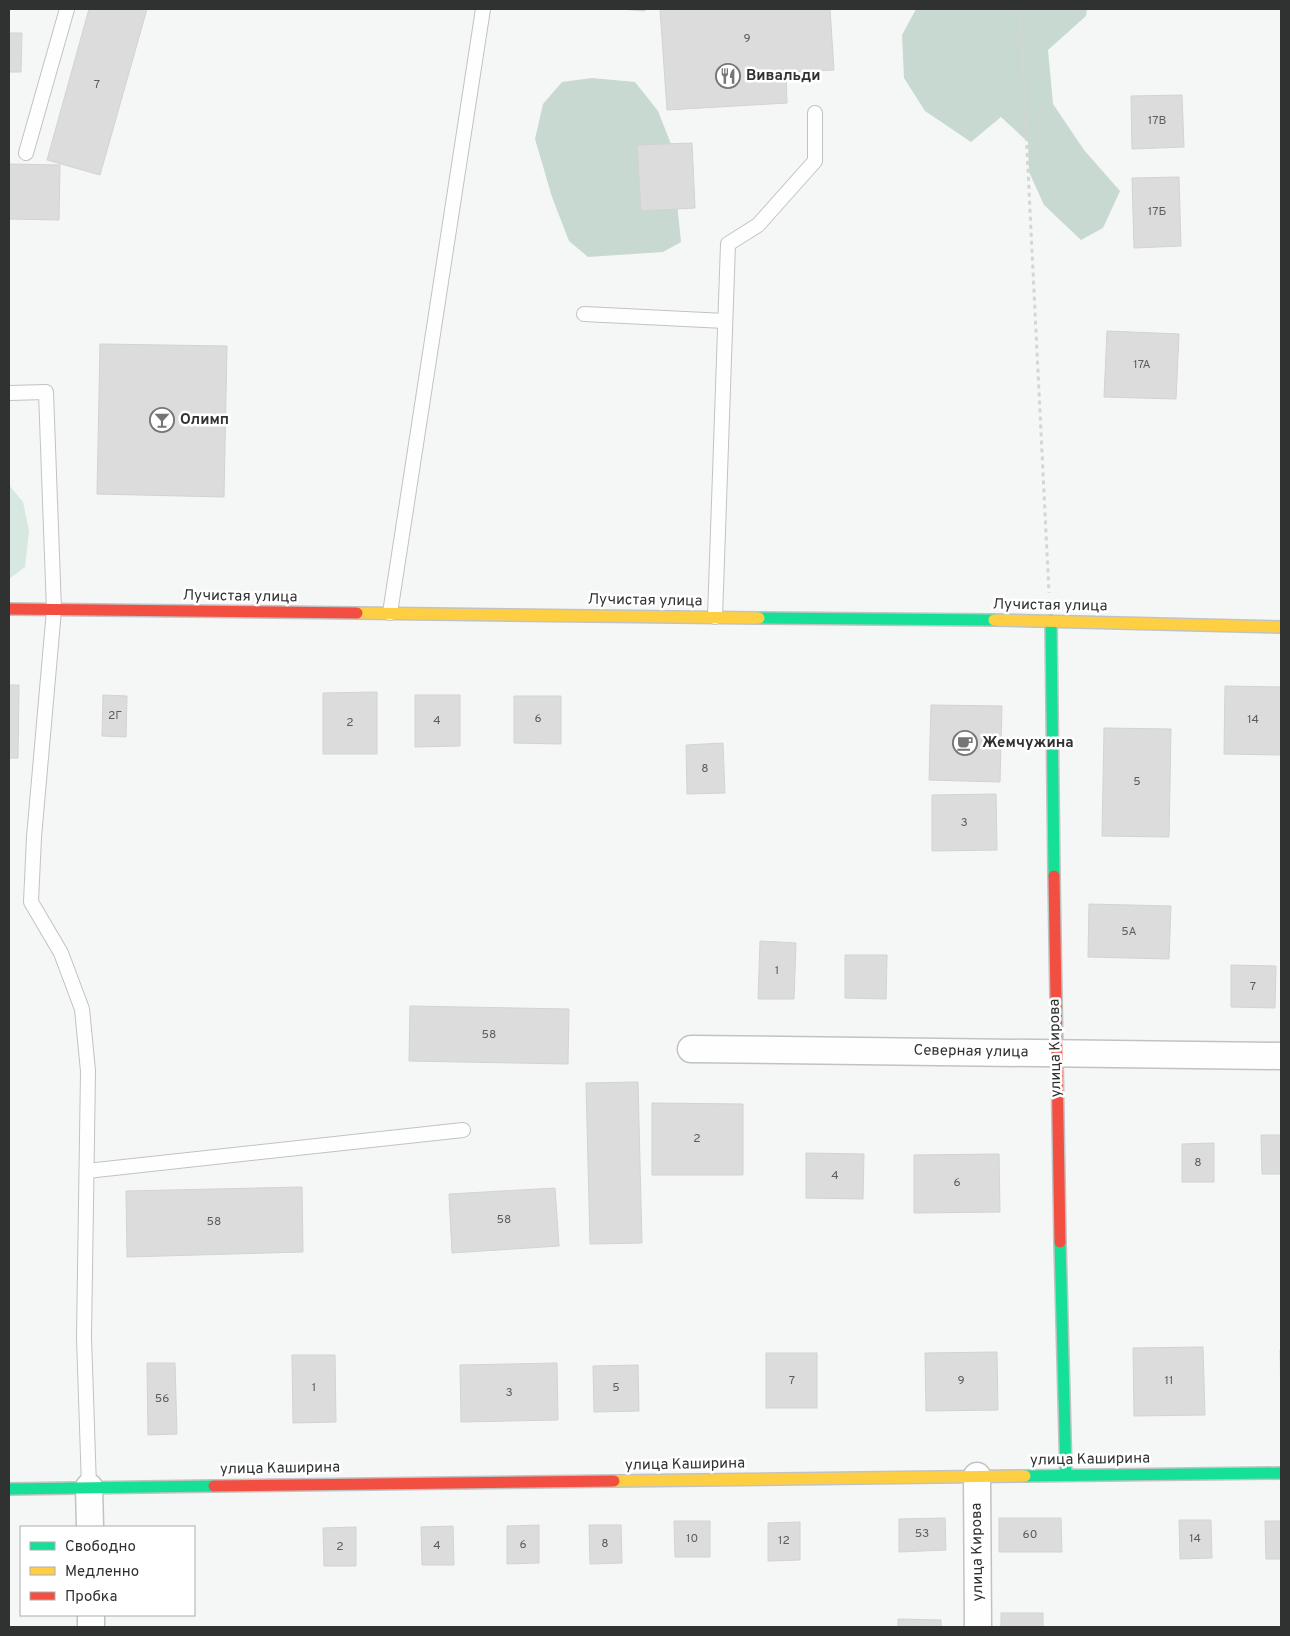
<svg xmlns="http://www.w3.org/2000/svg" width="1290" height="1636" font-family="Overpass,sans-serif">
  <rect width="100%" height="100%" fill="#f5f7f6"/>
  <!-- green -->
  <path fill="#d7e8e0" d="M 9,485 L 23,502 L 29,531 L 25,567 L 9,579 Z"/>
  <!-- forest -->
  <g fill="#c7d9d1">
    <path d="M 916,9 L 1087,9 L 1086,16 L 1048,50 L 1053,104 L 1084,150 L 1120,191 L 1103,228 L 1081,240 L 1044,205 L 1029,172 L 1028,142 L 1001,117 L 971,142 L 925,111 L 904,78 L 902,35 Z"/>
    <path d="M 592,78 L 635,82 L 658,111 L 671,144 L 681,242 L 663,252 L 588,257 L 569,241 L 552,197 L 535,139 L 543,104 L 562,82 Z"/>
  </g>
  <!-- building -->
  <g fill="#dcdcdd" stroke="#d2d3d3">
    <path d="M 89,9 L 147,9 L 100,175 L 47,160 Z"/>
    <path d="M 619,9 L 645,9 L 645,11 Z"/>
    <path d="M 660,9 L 830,9 L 834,70 L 786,72 L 787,103 L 667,110 Z"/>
    <path d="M 9,33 L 22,33 L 21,72 L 9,72 Z"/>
    <path d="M 1182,95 L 1184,147 L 1132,149 L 1131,96 Z"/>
    <path d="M 692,143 L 695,208 L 641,211 L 637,145 Z"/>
    <path d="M 9,164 L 60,165 L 59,220 L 9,219 Z"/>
    <path d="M 1179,177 L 1181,246 L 1134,248 L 1132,178 Z"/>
    <path d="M 1107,331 L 1179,334 L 1176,399 L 1104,397 Z"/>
    <path d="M 100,344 L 227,346 L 224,497 L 97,494 Z"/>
    <path d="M 9,685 L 19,685 L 18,758 L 9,758 Z"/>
    <path d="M 1225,686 L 1281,687 L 1281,755 L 1224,754 Z"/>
    <path d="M 377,692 L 377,754 L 323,754 L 323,693 Z"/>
    <path d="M 103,695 L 127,696 L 126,737 L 102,736 Z"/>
    <path d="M 415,695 L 460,695 L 460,746 L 415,747 Z"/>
    <path d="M 514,696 L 561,696 L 561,744 L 514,743 Z"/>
    <path d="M 931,705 L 1002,706 L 1000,782 L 929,780 Z"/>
    <path d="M 1104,728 L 1171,729 L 1169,837 L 1102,836 Z"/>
    <path d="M 723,743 L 725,793 L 687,794 L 686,745 Z"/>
    <path d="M 996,794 L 997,850 L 932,851 L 932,795 Z"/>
    <path d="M 1089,904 L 1171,906 L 1169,959 L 1088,957 Z"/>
    <path d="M 760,941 L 796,943 L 794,999 L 758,999 Z"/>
    <path d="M 845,955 L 887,955 L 886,999 L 845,998 Z"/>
    <path d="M 1231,965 L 1276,966 L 1275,1008 L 1231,1007 Z"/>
    <path d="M 410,1006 L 569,1009 L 568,1064 L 409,1061 Z"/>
    <path d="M 638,1082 L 642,1243 L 590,1244 L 586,1083 Z"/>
    <path d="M 652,1103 L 743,1104 L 743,1175 L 652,1175 Z"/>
    <path d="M 1261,1135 L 1281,1135 L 1281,1174 L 1262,1174 Z"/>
    <path d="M 1214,1143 L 1214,1182 L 1182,1182 L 1182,1144 Z"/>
    <path d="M 806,1153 L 864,1154 L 863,1199 L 806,1198 Z"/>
    <path d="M 999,1154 L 1000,1212 L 914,1213 L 914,1155 Z"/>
    <path d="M 302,1187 L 303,1252 L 127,1257 L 126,1191 Z"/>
    <path d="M 555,1188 L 559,1246 L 452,1253 L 449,1194 Z"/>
    <path d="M 1203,1347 L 1205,1415 L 1134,1416 L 1133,1348 Z"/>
    <path d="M 1280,1350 L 1281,1350 L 1281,1406 Z"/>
    <path d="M 997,1352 L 998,1410 L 926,1411 L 925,1353 Z"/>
    <rect x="766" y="1353" width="51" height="55"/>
    <path d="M 292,1355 L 335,1355 L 336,1422 L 293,1423 Z"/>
    <path d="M 147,1363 L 175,1363 L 177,1434 L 148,1435 Z"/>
    <path d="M 557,1363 L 558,1420 L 461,1422 L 460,1365 Z"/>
    <path d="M 638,1365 L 639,1411 L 594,1412 L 593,1366 Z"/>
    <path d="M 945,1518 L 946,1550 L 899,1552 L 899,1519 Z"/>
    <path d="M 999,1518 L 1061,1518 L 1062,1552 L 999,1552 Z"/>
    <path d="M 1179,1520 L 1211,1520 L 1212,1558 L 1180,1559 Z"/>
    <path d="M 674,1521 L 710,1521 L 710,1557 L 675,1557 Z"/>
    <path d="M 1265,1521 L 1281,1521 L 1281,1559 L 1266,1559 Z"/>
    <path d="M 800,1522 L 800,1560 L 768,1561 L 768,1523 Z"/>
    <path d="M 539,1525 L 539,1563 L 507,1564 L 507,1526 Z"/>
    <path d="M 589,1525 L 621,1525 L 622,1563 L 590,1564 Z"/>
    <path d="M 453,1526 L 454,1565 L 422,1565 L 421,1527 Z"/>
    <path d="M 356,1527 L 356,1566 L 324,1566 L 323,1528 Z"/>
    <rect x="1001" y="1613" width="42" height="14"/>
    <path d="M 898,1619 L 941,1620 L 941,1627 L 898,1627 Z"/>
  </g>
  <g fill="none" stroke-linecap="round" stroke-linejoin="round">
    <defs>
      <g id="lane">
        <path d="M 26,153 L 67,9"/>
        <path d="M 584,314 L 725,321"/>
        <path d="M 9,393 L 46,392 L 54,610 L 34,837 L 31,902 L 61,953 L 82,1009 L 88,1071 L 84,1337 L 89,1487"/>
        <path d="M 390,613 L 483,9"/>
        <path d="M 715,617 L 728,244 L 758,225 L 815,161 L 815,113"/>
        <path d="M 87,1171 L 463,1130"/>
      </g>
      <g id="street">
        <path d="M 691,1049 L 1281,1056"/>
        <path d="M 977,1476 L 978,1627"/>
        <path d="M 89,1487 L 90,1527"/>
        <path d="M 91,1615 L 91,1627"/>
      </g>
      <g id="fast">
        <path d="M 759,618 L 994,620"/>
        <path d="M 1051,621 L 1054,876"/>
        <path d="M 1060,1242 L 1066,1475"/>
        <path d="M 1025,1476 L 1281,1473"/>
        <path d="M 9,1489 L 214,1486"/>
      </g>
      <g id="slow">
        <path d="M 357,613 L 759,618"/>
        <path d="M 994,620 L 1281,627"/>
        <path d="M 614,1481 L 1025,1476"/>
      </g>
      <g id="jam">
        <path d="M 9,609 L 357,613"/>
        <path d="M 1054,876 L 1060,1242"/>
        <path d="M 214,1486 L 614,1481"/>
      </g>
    </defs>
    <!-- lane casing -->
    <use href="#lane" stroke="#c1c3c2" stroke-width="16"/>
    <!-- street casing -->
    <use href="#street" stroke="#c1c3c2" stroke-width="29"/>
    <!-- fast casing -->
    <use href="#fast" stroke="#c1c3c2" stroke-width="14"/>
    <!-- slow casing -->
    <use href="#slow" stroke="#c1c3c2" stroke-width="14"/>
    <!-- jam casing -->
    <use href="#jam" stroke="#c1c3c2" stroke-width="14"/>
    <!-- path -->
    <path stroke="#d4d6d6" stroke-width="3" stroke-dasharray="4 4" stroke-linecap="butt" d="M 1020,9 L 1049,593"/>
    <!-- lane -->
    <use href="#lane" stroke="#fefefe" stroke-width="14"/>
    <!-- street -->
    <use href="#street" stroke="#fefefe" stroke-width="26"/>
    <!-- fast -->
    <use href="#fast" stroke="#16e098" stroke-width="11"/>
    <!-- slow -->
    <use href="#slow" stroke="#ffcf43" stroke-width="11"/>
    <!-- jam -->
    <use href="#jam" stroke="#f24e42" stroke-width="11"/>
  </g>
  <!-- icons -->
  <defs>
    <symbol id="restaurant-ring" viewBox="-11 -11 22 22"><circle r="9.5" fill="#fff" stroke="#757676" stroke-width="1.5"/><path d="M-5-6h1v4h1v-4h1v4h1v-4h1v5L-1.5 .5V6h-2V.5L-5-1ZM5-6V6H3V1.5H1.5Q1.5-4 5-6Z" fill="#757676"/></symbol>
    <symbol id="bar-ring" viewBox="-11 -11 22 22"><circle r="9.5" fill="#fff" stroke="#757676" stroke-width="1.5"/><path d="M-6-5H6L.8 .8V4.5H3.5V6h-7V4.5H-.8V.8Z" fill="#757676"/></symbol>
    <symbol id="cafe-ring" viewBox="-11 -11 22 22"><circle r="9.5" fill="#fff" stroke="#757676" stroke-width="1.5"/><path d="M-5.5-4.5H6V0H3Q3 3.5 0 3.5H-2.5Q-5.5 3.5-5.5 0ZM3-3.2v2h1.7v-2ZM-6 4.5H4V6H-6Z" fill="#757676"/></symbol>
  </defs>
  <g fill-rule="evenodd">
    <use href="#restaurant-ring" x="714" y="62" width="28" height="28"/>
    <use href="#bar-ring" x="148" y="406" width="28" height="28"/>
    <use href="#cafe-ring" x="951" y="729" width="28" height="28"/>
  </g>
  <g text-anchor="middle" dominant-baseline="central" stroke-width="5" stroke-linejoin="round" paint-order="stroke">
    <!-- number labels -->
    <g font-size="12" fill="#5c5d5d">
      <text x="747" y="39">9</text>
      <text x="97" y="85">7</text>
      <text x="1157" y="121">17В</text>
      <text x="1157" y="212">17Б</text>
      <text x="1142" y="365">17А</text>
      <text x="115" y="716">2Г</text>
      <text x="538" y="719">6</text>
      <text x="1253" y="720">14</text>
      <text x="437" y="721">4</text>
      <text x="350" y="723">2</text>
      <text x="705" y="769">8</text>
      <text x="1137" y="782">5</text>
      <text x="964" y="823">3</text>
      <text x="1129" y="932">5А</text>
      <text x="777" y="971">1</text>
      <text x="1253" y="987">7</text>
      <text x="489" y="1035">58</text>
      <text x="697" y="1139">2</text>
      <text x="1198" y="1163">8</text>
      <text x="835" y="1176">4</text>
      <text x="957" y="1183">6</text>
      <text x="504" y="1220">58</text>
      <text x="214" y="1222">58</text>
      <text x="792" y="1381">7</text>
      <text x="961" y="1381">9</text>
      <text x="1169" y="1381">11</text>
      <text x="314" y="1388">1</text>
      <text x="616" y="1388">5</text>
      <text x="509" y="1393">3</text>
      <text x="162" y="1399">56</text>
      <text x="922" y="1534">53</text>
      <text x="1030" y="1535">60</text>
      <text x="692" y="1539">10</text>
      <text x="1195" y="1539">14</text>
      <text x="784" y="1541">12</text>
      <text x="605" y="1544">8</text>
      <text x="523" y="1545">6</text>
      <text x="437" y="1546">4</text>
      <text x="340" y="1547">2</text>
    </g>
    <!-- poi labels -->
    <g font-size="15" font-weight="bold" fill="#303131" stroke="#fff" text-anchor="start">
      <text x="746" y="76">Вивальди</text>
      <text x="180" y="420">Олимп</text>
      <text x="982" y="743">Жемчужина</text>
    </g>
    <!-- street labels -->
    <g font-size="15" fill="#303131" stroke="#fff">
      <text transform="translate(240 597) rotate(1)">Лучистая улица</text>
      <text transform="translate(645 601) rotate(1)">Лучистая улица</text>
      <text transform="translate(1050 606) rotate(1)">Лучистая улица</text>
      <text transform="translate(1056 1048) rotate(-91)">улица Кирова</text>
      <text transform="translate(971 1052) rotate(1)">Северная улица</text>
      <text transform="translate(1090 1460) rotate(-1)">улица Каширина</text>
      <text transform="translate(685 1465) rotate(-1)">улица Каширина</text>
      <text transform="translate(280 1469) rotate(-1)">улица Каширина</text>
      <text transform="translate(978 1552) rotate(-91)">улица Кирова</text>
    </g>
  </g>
  <!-- border -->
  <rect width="1290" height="1636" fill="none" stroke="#303131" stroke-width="20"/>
  <!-- legend -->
  <rect x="20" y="1526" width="175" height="90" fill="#ffffff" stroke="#acadad"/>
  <rect x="30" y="1542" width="25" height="8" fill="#16e098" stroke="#acadad"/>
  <text x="65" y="1551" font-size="15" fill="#303131">Свободно</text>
  <rect x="30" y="1567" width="25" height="8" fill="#ffcf43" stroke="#acadad"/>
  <text x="65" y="1576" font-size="15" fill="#303131">Медленно</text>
  <rect x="30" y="1592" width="25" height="8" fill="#f24e42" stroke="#acadad"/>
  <text x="65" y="1601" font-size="15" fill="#303131">Пробка</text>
</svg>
